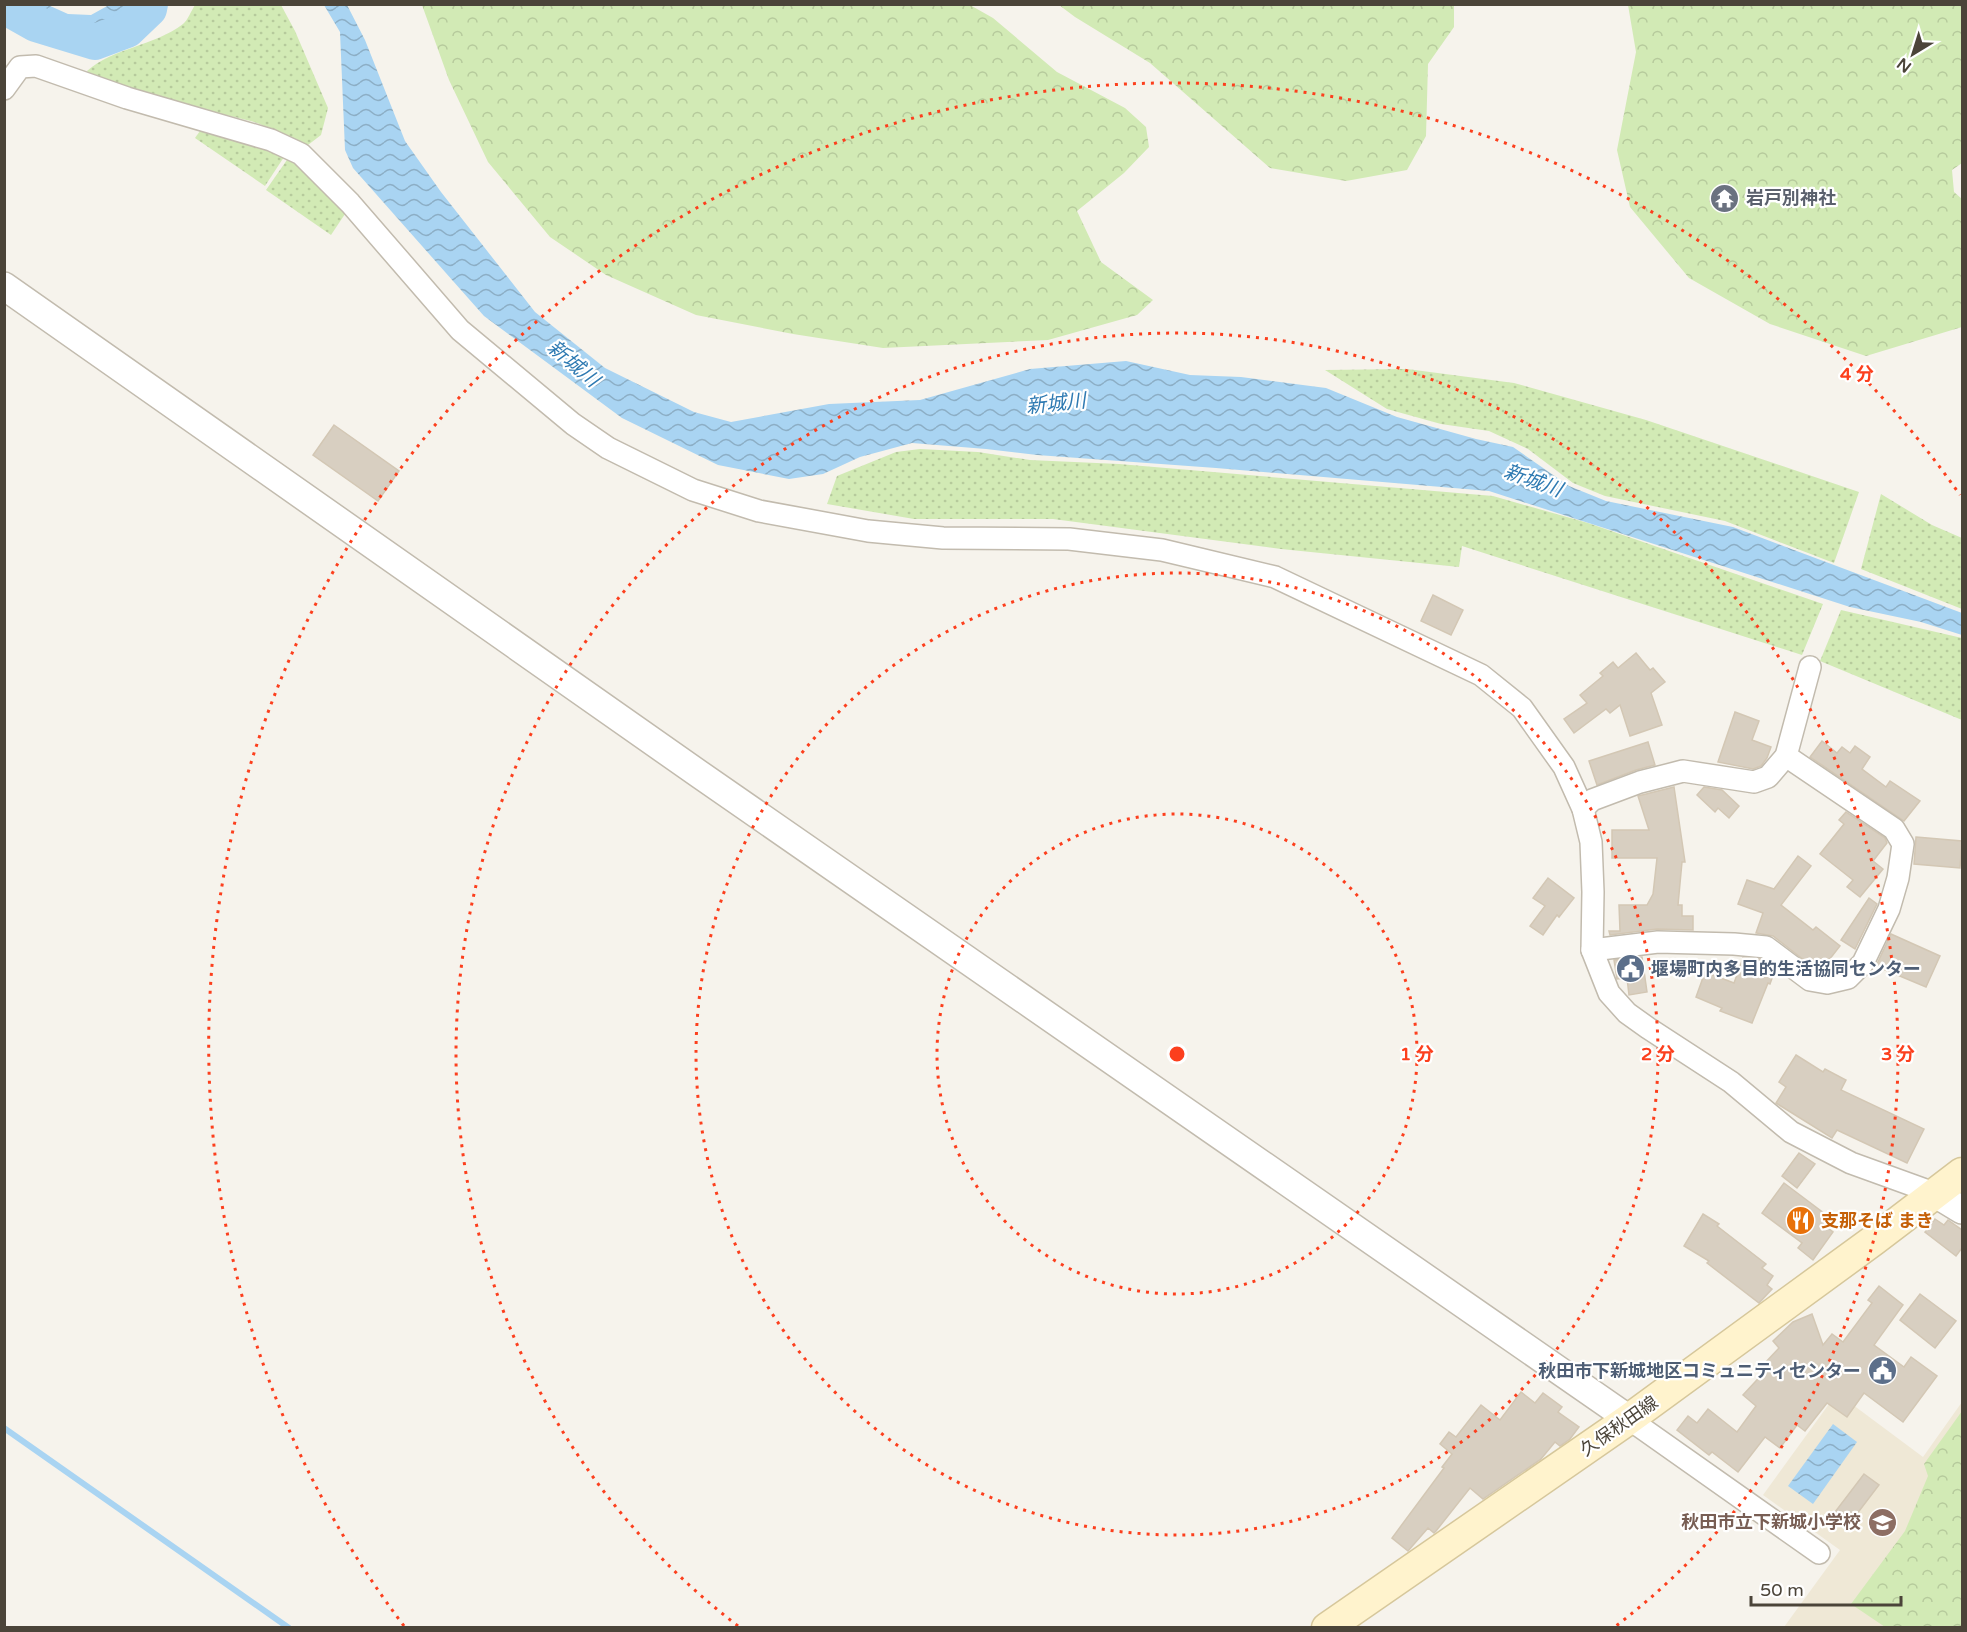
<svg xmlns="http://www.w3.org/2000/svg" width="1967" height="1632" font-family="'Varela Round','Noto Sans JP',sans-serif">
  <defs>
    <pattern id="grass-dots" width="8" height="8" patternUnits="userSpaceOnUse" patternTransform="scale(1.5)"><rect width="8" height="8" fill="#d2eab5"/><path d="M2 2h.1M6 6h.1" fill="none" stroke="#b6ca9c" stroke-width="1.8" stroke-linecap="round"/></pattern>
    <pattern id="forest-crowns" width="20" height="18" patternUnits="userSpaceOnUse" patternTransform="scale(1.5)"><rect width="20" height="18" fill="#d2eab5"/><path d="M2 6a3 3 0 1 1 6 0M12 15a3 3 0 1 1 6 0" fill="none" stroke="#b6ca9c"/></pattern>
    <pattern id="water-waves" width="16" height="10" patternUnits="userSpaceOnUse" patternTransform="scale(1.5)"><rect width="16" height="10" fill="#a9d4f2"/><path d="M0 5q4-4 8 0t8 0" fill="none" stroke="#8caec5"/></pattern>
  </defs>
  <rect width="100%" height="100%" fill="#f6f3ec"/>
  <!-- education -->
  <path fill="#efe8d6" d="M 1837,1393 L 1923,1457 L 1962,1402 L 1962,1627 L 1784,1627 L 1840,1550 L 1763,1495 Z"/>
  <!-- grass -->
  <g fill="url(#grass-dots)">
    <path d="M 195,5 L 281,5 L 295,31 L 328,108 L 321,135 L 308,145 C 291,138 274,129 257,123 C 226,112 100,95 87,71 C 113,48 154,46 183,24 C 188,20 191,11 195,5 Z"/>
    <path d="M 200,131 L 271,150 L 284,157 L 265,186 L 195,138 Z"/>
    <path d="M 289,157 L 299,164 L 345,214 L 331,235 L 266,190 Z"/>
    <path d="M 1407,369 L 1514,383 L 1646,420 L 1859,492 L 1834,563 L 1725,521 L 1605,496 L 1573,483 L 1528,449 L 1489,431 L 1441,424 L 1387,409 L 1325,370 Z"/>
    <path d="M 920,449 L 978,452 L 1030,460 L 1119,464 L 1493,496 L 1588,523 L 1823,604 L 1802,655 L 1462,546 L 1459,567 L 1281,549 L 1053,519 L 914,519 L 827,504 L 837,476 L 896,452 Z"/>
    <path d="M 1881,494 L 1932,525 L 1962,538 L 1962,609 L 1861,569 Z"/>
    <path d="M 1841,610 L 1962,638 L 1962,720 L 1820,661 Z"/>
  </g>
  <!-- forest -->
  <g fill="url(#forest-crowns)">
    <path d="M 422,5 L 970,5 L 993,18 L 1057,72 L 1125,108 L 1146,127 L 1149,147 L 1124,173 L 1077,211 L 1101,262 L 1153,300 L 1137,315 L 1048,340 L 883,348 L 793,334 L 696,315 L 606,275 L 550,237 L 488,162 L 449,80 Z"/>
    <path d="M 1059,5 L 1454,5 L 1454,27 L 1428,64 L 1426,136 L 1407,170 L 1346,181 L 1270,168 L 1150,63 L 1075,17 Z"/>
    <path d="M 1628,5 L 1962,5 L 1962,163 L 1952,170 L 1954,192 L 1962,199 L 1962,327 L 1866,356 L 1770,324 L 1689,278 L 1630,207 L 1617,150 L 1636,52 Z"/>
    <path d="M 1962,1411 L 1962,1627 L 1885,1627 L 1851,1604 L 1905,1531 L 1928,1476 L 1924,1464 Z"/>
  </g>
  <!-- water -->
  <g fill="url(#water-waves)">
    <path d="M 4,5 L 48,5 L 68,14 L 91,15 L 109,5 L 146,5 L 125,35 L 90,44 L 36,29 L 5,13 Z"/>
    <path d="M 324,5 L 347,5 L 365,40 L 405,141 L 441,192 L 535,312 L 605,368 L 694,412 L 731,422 L 829,404 L 920,400 L 1030,369 L 1126,361 L 1190,375 L 1241,377 L 1326,388 L 1397,417 L 1476,439 L 1513,447 L 1569,486 L 1606,501 L 1733,527 L 1962,613 L 1962,635 L 1921,622 L 1850,607 L 1489,491 L 1216,468 L 1037,455 L 986,449 L 912,443 L 860,457 L 823,474 L 789,479 L 718,465 L 622,418 L 484,316 L 353,168 L 345,150 L 340,32 Z"/>
    <path d="M 1833,1424 L 1857,1442 L 1813,1504 L 1788,1486 Z"/>
  </g>
  <g fill="none" stroke-linecap="round" stroke-linejoin="round">
    <!-- stream -->
    <path stroke="#a9d4f2" stroke-width="6" d="M 4,1428 L 289,1628"/>
    <!-- river -->
    <path stroke="#a9d4f2" stroke-width="36" d="M 4,6 L 36,24 L 95,42 L 127,30 L 149,9 L 150,4"/>
  </g>
  <!-- building -->
  <g fill="#d8cfc1" stroke="#d3c7b4" stroke-width="1.5">
    <path d="M 1724,184 L 1739,196 L 1726,213 L 1710,201 Z"/>
    <path d="M 334,425 L 399,471 L 378,501 L 313,455 Z"/>
    <path d="M 1433,595 L 1463,610 L 1451,635 L 1421,621 Z"/>
    <path d="M 1636,653 L 1650,670 L 1653,668 L 1665,682 L 1651,693 L 1662,725 L 1630,736 L 1620,705 L 1610,713 L 1606,709 L 1574,733 L 1564,719 L 1587,703 L 1580,695 L 1603,676 L 1600,673 L 1613,662 L 1618,668 Z"/>
    <path d="M 1735,712 L 1759,721 L 1752,740 L 1771,747 L 1767,758 L 1761,766 L 1753,769 L 1718,762 Z"/>
    <path d="M 1822,741 L 1837,753 L 1842,747 L 1850,753 L 1855,746 L 1870,757 L 1862,769 L 1886,787 L 1890,781 L 1920,801 L 1904,821 L 1810,757 Z"/>
    <path d="M 1648,742 L 1655,765 L 1636,770 L 1597,785 L 1589,761 Z"/>
    <path d="M 1674,787 L 1685,862 L 1682,862 L 1678,905 L 1682,905 L 1682,916 L 1693,916 L 1693,930 L 1657,929 L 1610,935 L 1609,931 L 1620,931 L 1619,905 L 1647,905 L 1653,894 L 1657,858 L 1612,858 L 1612,830 L 1649,830 L 1638,796 Z"/>
    <path d="M 1704,787 L 1722,790 L 1739,806 L 1729,818 L 1718,808 L 1715,812 L 1697,795 Z"/>
    <path d="M 1846,812 L 1885,838 L 1887,843 L 1873,861 L 1883,869 L 1860,897 L 1847,887 L 1853,880 L 1820,854 L 1844,824 L 1839,820 Z"/>
    <path d="M 1916,837 L 1962,841 L 1960,868 L 1914,864 Z"/>
    <path d="M 1798,856 L 1811,866 L 1781,905 L 1813,930 L 1816,927 L 1840,946 L 1822,969 L 1811,961 L 1809,964 L 1773,936 L 1756,933 L 1763,913 L 1738,904 L 1747,880 L 1774,889 Z"/>
    <path d="M 1548,878 L 1574,898 L 1559,917 L 1557,915 L 1543,935 L 1530,926 L 1545,906 L 1533,898 Z"/>
    <path d="M 1869,898 L 1877,904 L 1855,949 L 1841,940 Z"/>
    <path d="M 1891,934 L 1940,956 L 1926,987 L 1876,966 Z"/>
    <path d="M 1642,957 L 1647,992 L 1629,995 L 1627,978 L 1617,979 L 1614,960 Z"/>
    <path d="M 1743,958 L 1761,959 L 1775,970 L 1770,984 L 1768,983 L 1752,1023 L 1720,1011 L 1722,1008 L 1696,997 L 1705,972 L 1734,983 Z"/>
    <path d="M 1796,1055 L 1823,1072 L 1825,1069 L 1846,1080 L 1841,1090 L 1924,1129 L 1907,1163 L 1837,1130 L 1832,1138 L 1776,1103 L 1786,1087 L 1779,1082 Z"/>
    <path d="M 1799,1153 L 1815,1164 L 1797,1188 L 1782,1176 Z"/>
    <path d="M 1784,1183 L 1829,1217 L 1824,1225 L 1833,1232 L 1813,1260 L 1798,1248 L 1802,1243 L 1762,1213 Z"/>
    <path d="M 1703,1214 L 1719,1224 L 1717,1226 L 1766,1264 L 1762,1268 L 1773,1276 L 1767,1285 L 1772,1289 L 1759,1303 L 1707,1263 L 1709,1261 L 1684,1246 Z"/>
    <path d="M 1935,1219 L 1944,1225 L 1948,1220 L 1962,1230 L 1962,1248 L 1956,1256 L 1925,1232 Z"/>
    <path d="M 1879,1286 L 1903,1305 L 1874,1345 L 1904,1367 L 1911,1357 L 1937,1376 L 1903,1422 L 1864,1393 L 1847,1417 L 1827,1403 L 1805,1431 L 1797,1425 L 1780,1448 L 1765,1437 L 1738,1472 L 1712,1452 L 1709,1455 L 1677,1430 L 1688,1416 L 1697,1423 L 1708,1409 L 1737,1432 L 1756,1406 L 1743,1395 L 1768,1368 L 1764,1364 L 1779,1348 L 1773,1341 L 1793,1322 L 1812,1314 L 1823,1345 L 1832,1334 L 1843,1342 L 1872,1303 L 1868,1300 Z"/>
    <path d="M 1920,1294 L 1956,1321 L 1935,1348 L 1900,1320 Z"/>
    <path d="M 1521,1392 L 1535,1403 L 1543,1393 L 1562,1407 L 1558,1412 L 1579,1427 L 1570,1439 L 1560,1446 L 1555,1442 L 1541,1459 L 1483,1499 L 1470,1488 L 1436,1531 L 1434,1533 L 1428,1528 L 1408,1551 L 1392,1538 L 1444,1468 L 1442,1467 L 1452,1454 L 1440,1444 L 1449,1432 L 1456,1437 L 1481,1405 L 1500,1420 Z"/>
    <path d="M 1864,1474 L 1879,1485 L 1850,1523 L 1835,1512 Z"/>
  </g>
  <g fill="none" stroke-linecap="round" stroke-linejoin="round">
    <defs>
      <g id="minor">
        <path d="M 4,89 L 20,67 L 36,66 L 127,98 L 271,140 L 301,154 L 350,203 L 460,330 L 573,424 L 608,448 L 693,490 L 759,511 L 868,531 L 943,538 L 1069,539 L 1162,550 L 1275,577 L 1481,675 L 1522,708 L 1564,767 L 1583,809 L 1591,842 L 1593,892 L 1592,950 L 1609,993 L 1627,1013 L 1648,1028 L 1731,1082 L 1791,1132 L 1851,1163 L 1934,1193"/>
        <path d="M 1583,809 L 1592,800 L 1640,782 L 1683,771 L 1754,782 L 1768,777 L 1786,756 L 1810,667"/>
        <path d="M 1592,950 L 1658,942 L 1734,944 L 1766,947 L 1810,980 L 1827,983 L 1848,978 L 1863,963 L 1889,909 L 1898,878 L 1903,844 L 1894,829 L 1786,756"/>
        <path d="M 1629,1419 L 1819,1553"/>
      </g>
      <g id="tertiary">
        <path d="M 4,286 L 699,774 L 1629,1419"/>
        <path d="M 1934,1193 L 1962,1210"/>
      </g>
      <path id="secondary" d="M 1327,1628 L 1629,1419 L 1874,1240 L 1962,1173"/>
    </defs>
    <!-- minor casing -->
    <use href="#minor" stroke="#c2bbae" stroke-width="24"/>
    <!-- tertiary casing -->
    <use href="#tertiary" stroke="#c2bbae" stroke-width="30"/>
    <!-- secondary casing -->
    <use href="#secondary" stroke="#d6c79b" stroke-width="33"/>
    <!-- minor -->
    <use href="#minor" stroke="#fff" stroke-width="21"/>
    <!-- tertiary -->
    <use href="#tertiary" stroke="#fff" stroke-width="27"/>
    <!-- secondary -->
    <use href="#secondary" stroke="#fff3cd" stroke-width="30"/>
  </g>
  <!-- distance rings -->
  <g fill="none" stroke="#fc3f1d" stroke-width="3" stroke-dasharray="3 6">
    <circle cx="1177" cy="1054" r="240"/>
    <circle cx="1177" cy="1054" r="481"/>
    <path d="M738 1626A721 721 0 1 1 1616 1626"/>
    <path d="M404 1626A962 962 0 1 1 1960 495"/>
  </g>
  <!-- icons -->
  <defs>
    <symbol id="temple-disc" viewBox="-11 -11 22 22"><circle r="9.5" fill="#6b7280" stroke="#fff"/><path d="M0-6L5-2H3V0L6.5 2.5H4V6H1.5V3h-3V6H-4V2.5H-6.5L-3 0V-2H-5Z" fill="#fff"/></symbol>
    <symbol id="civic-disc" viewBox="-11 -11 22 22"><circle r="9.5" fill="#5c6f8a" stroke="#fff"/><path d="M-.6-6.5H3V-4.5H.6V-3L4-1V1h2V6H-6V1h2V-1L-.6-3ZM-1.2 2.5V6h2.4V2.5Z" fill="#fff"/></symbol>
    <symbol id="restaurant-disc" viewBox="-11 -11 22 22"><circle r="9.5" fill="#e8710a" stroke="#fff"/><path d="M-5-6h1v4h1v-4h1v4h1v-4h1v5L-1.5 .5V6h-2V.5L-5-1ZM5-6V6H3V1.5H1.5Q1.5-4 5-6Z" fill="#fff"/></symbol>
    <symbol id="school-disc" viewBox="-11 -11 22 22"><circle r="9.5" fill="#8d6e63" stroke="#fff"/><path d="M0-5L7-2L0 1L-7-2ZM-4 1L0 2.5L4 1V4Q0 6-4 4Z" fill="#fff"/></symbol>
  </defs>
  <g fill-rule="evenodd">
    <use href="#temple-disc" x="1708" y="182" width="33" height="33"/>
    <use href="#civic-disc" x="1614" y="952" width="33" height="33"/>
    <use href="#restaurant-disc" x="1784" y="1204" width="33" height="33"/>
    <use href="#civic-disc" x="1866" y="1354" width="33" height="33"/>
    <use href="#school-disc" x="1866" y="1506" width="33" height="33"/>
  </g>
  <g text-anchor="middle" dominant-baseline="central" stroke-width="4.5" stroke-linejoin="round" paint-order="stroke">
    <!-- worship labels -->
    <g font-size="18" font-weight="bold" fill="#5b616d" stroke="#fff" text-anchor="start">
      <text x="1746" y="198">岩戸別神社</text>
    </g>
    <!-- service labels -->
    <g font-size="18" font-weight="bold" fill="#4e5e75" stroke="#fff" text-anchor="start">
      <text x="1651" y="969">堰場町内多目的生活協同センター</text>
      <text x="1861" y="1371" text-anchor="end">秋田市下新城地区コミュニティセンター</text>
    </g>
    <!-- food labels -->
    <g font-size="18" font-weight="bold" fill="#c56008" stroke="#fff" text-anchor="start">
      <text x="1821" y="1221">支那そば まき</text>
    </g>
    <!-- street labels -->
    <g font-size="18" fill="#4b4439" stroke="#fff">
      <text transform="translate(1619 1426) rotate(-35)">久保秋田線</text>
    </g>
    <!-- education labels -->
    <g font-size="18" font-weight="bold" fill="#785e54" stroke="#fff" text-anchor="end">
      <text x="1861" y="1522">秋田市立下新城小学校</text>
    </g>
    <!-- water labels -->
    <g font-size="20" font-style="italic" fill="#2e7ab2" stroke="#fff">
      <text transform="translate(573 364) rotate(40)">新城川</text>
      <text transform="translate(1056 404) rotate(-6)">新城川</text>
      <text transform="translate(1533 481) rotate(20)">新城川</text>
    </g>
  </g>
  <circle cx="1177" cy="1054" r="9" fill="#fc3f1d" stroke="#fff" stroke-width="3"/>
  <g font-size="18" text-anchor="middle" font-weight="bold" fill="#fc3f1d" stroke="#fff" stroke-width="4.5" stroke-linejoin="round" paint-order="stroke">
    <text x="1857" y="380">4 分</text>
    <text x="1417" y="1060">1 分</text>
    <text x="1658" y="1060">2 分</text>
    <text x="1898" y="1060">3 分</text>
  </g>
  <!-- border -->
  <rect width="1967" height="1632" fill="none" stroke="#4b4439" stroke-width="12"/>
  <!-- north arrow -->
  <g transform="translate(1913 54) rotate(218)" stroke="#ffffff" stroke-width="4.5" paint-order="stroke">
  <path d="M0-4.5L10 22L0 15L-10 22Z" fill="#4b4439"/>
  <text y="-9" font-size="16" font-weight="bold" text-anchor="middle" fill="#4b4439">N</text>
  </g>
  <!-- scale -->
  <path d="M1751 1596v9h150v-9" fill="none" stroke="#4b4439" stroke-width="3"/>
  <text x="1760" y="1596" font-size="18" fill="#4b4439" stroke="#ffffff" stroke-width="4.5" paint-order="stroke">50 m</text>
</svg>
